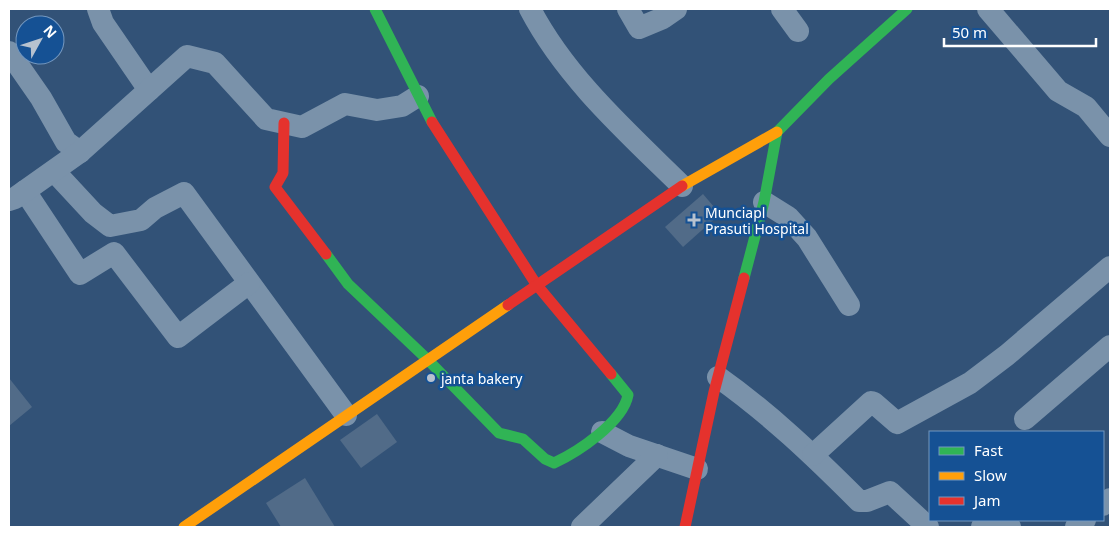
<svg xmlns="http://www.w3.org/2000/svg" width="1119" height="536" font-family="'Noto Sans',sans-serif">
  <rect width="100%" height="100%" fill="#325277"/>
  <!-- building -->
  <g fill="#516b88">
    <path d="M 703,194 L 720,214 L 683,247 L 665,227 Z"/>
    <path d="M 9,378 L 32,407 L 9,426 Z"/>
    <path d="M 377,414 L 397,442 L 361,468 L 340,440 Z"/>
    <path d="M 305,478 L 335,527 L 281,527 L 266,503 Z"/>
  </g>
  <g fill="none" stroke-linecap="round" stroke-linejoin="round">
    <!-- street -->
    <g stroke="#7a92aa" stroke-width="22">
      <path d="M 98,9 L 103,23 L 149,90"/>
      <path d="M 530,9 C 566,78 627,132 682,186"/>
      <path d="M 628,9 L 639,28 L 663,18 L 676,9"/>
      <path d="M 782,9 L 798,31"/>
      <path d="M 988,9 L 1058,91 L 1086,107 L 1110,136"/>
      <path d="M 9,52 L 41,98 L 66,142 L 80,152"/>
      <path d="M 54,171 L 93,213 L 110,226 L 141,220 L 155,208 L 184,193 L 346,415"/>
      <path d="M 25,191 L 80,274 L 114,253 L 178,337 L 249,283"/>
      <path d="M 9,200 L 15,198 L 80,152 L 187,56 L 215,63 L 266,119 L 302,127 L 345,104 L 377,110 L 402,106 L 418,96"/>
      <path d="M 764,202 L 788,217 L 807,238 L 849,305"/>
      <path d="M 718,377 C 769,413 814,456 859,501 L 867,501 L 890,492 L 928,527"/>
      <path d="M 1025,419 L 1110,346"/>
      <path d="M 602,432 L 629,446 L 697,469"/>
      <path d="M 813,455 L 871,402 L 874,403 L 897,423 L 970,383 L 1007,355 L 1110,267"/>
      <path d="M 1103,505 L 1110,499"/>
      <path d="M 1003,520 L 1010,527"/>
      <path d="M 582,527 L 657,455"/>
      <path d="M 982,527 L 991,520"/>
      <path d="M 1076,527 L 1085,520"/>
    </g>
    <!-- fast -->
    <g stroke="#30b455" stroke-width="11">
      <path d="M 375,9 L 432,122"/>
      <path d="M 326,254 L 348,284 L 428,360 L 499,433 L 523,439 L 545,459 L 554,463 C 578,452 623,422 628,395 L 611,374"/>
      <path d="M 744,278 L 764,202 L 777,132 L 829,79 L 907,9"/>
    </g>
    <!-- slow -->
    <g stroke="#ff9f0a" stroke-width="11">
      <path d="M 682,186 L 777,132"/>
      <path d="M 184,527 L 508,305"/>
    </g>
    <!-- jam -->
    <g stroke="#e5322d" stroke-width="11">
      <path d="M 432,122 L 536,284 L 611,374"/>
      <path d="M 284,123 L 283,173 L 275,187 L 326,254"/>
      <path d="M 508,305 L 682,186"/>
      <path d="M 685,527 L 714,392 L 744,278"/>
    </g>
  </g>
  <!-- markers -->
  <g fill="#b7c2cf" stroke="#155194" stroke-width="2">
    <path d="M691.5 212.5h5v5h5v5h-5v5h-5v-5h-5v-5h5z"/>
    <circle cx="431" cy="378" r="5"/>
  </g>
  <g text-anchor="middle" dominant-baseline="central" stroke-width="5" stroke-linejoin="round" paint-order="stroke">
    <!-- poi labels -->
    <g font-size="14" fill="#fff" stroke="#155194" text-anchor="start">
      <text x="705" y="212">Munciapl<tspan x="705" dy="16">Prasuti Hospital</tspan></text>
      <text x="441" y="378">janta bakery</text>
    </g>
  </g>
  <!-- border -->
  <rect width="1119" height="536" fill="none" stroke="#ffffff" stroke-width="20"/>
  <!-- legend -->
  <rect x="929" y="431" width="175" height="90" fill="#155194" stroke="#7397bf"/>
  <rect x="939" y="447" width="25" height="8" fill="#30b455" stroke="#7397bf"/>
  <text x="974" y="456" font-size="15" fill="#ffffff">Fast</text>
  <rect x="939" y="472" width="25" height="8" fill="#ff9f0a" stroke="#7397bf"/>
  <text x="974" y="481" font-size="15" fill="#ffffff">Slow</text>
  <rect x="939" y="497" width="25" height="8" fill="#e5322d" stroke="#7397bf"/>
  <text x="974" y="506" font-size="15" fill="#ffffff">Jam</text>
  <!-- north arrow -->
  <g transform="translate(40 40) rotate(50)"><circle r="24" fill="#155194" stroke="#7397bf"/>
  <path d="M0-4L9 19L0 12L-9 19Z" fill="#b7c2cf"/>
  <text y="-8" font-size="14" font-weight="bold" text-anchor="middle" fill="#ffffff">N</text>
  </g>
  <!-- scale -->
  <path d="M944 38v8h152v-8" fill="none" stroke="#ffffff" stroke-width="2.5"/>
  <text x="952" y="38" font-size="15" fill="#ffffff" stroke="#155194" stroke-width="4" paint-order="stroke">50 m</text>
</svg>
